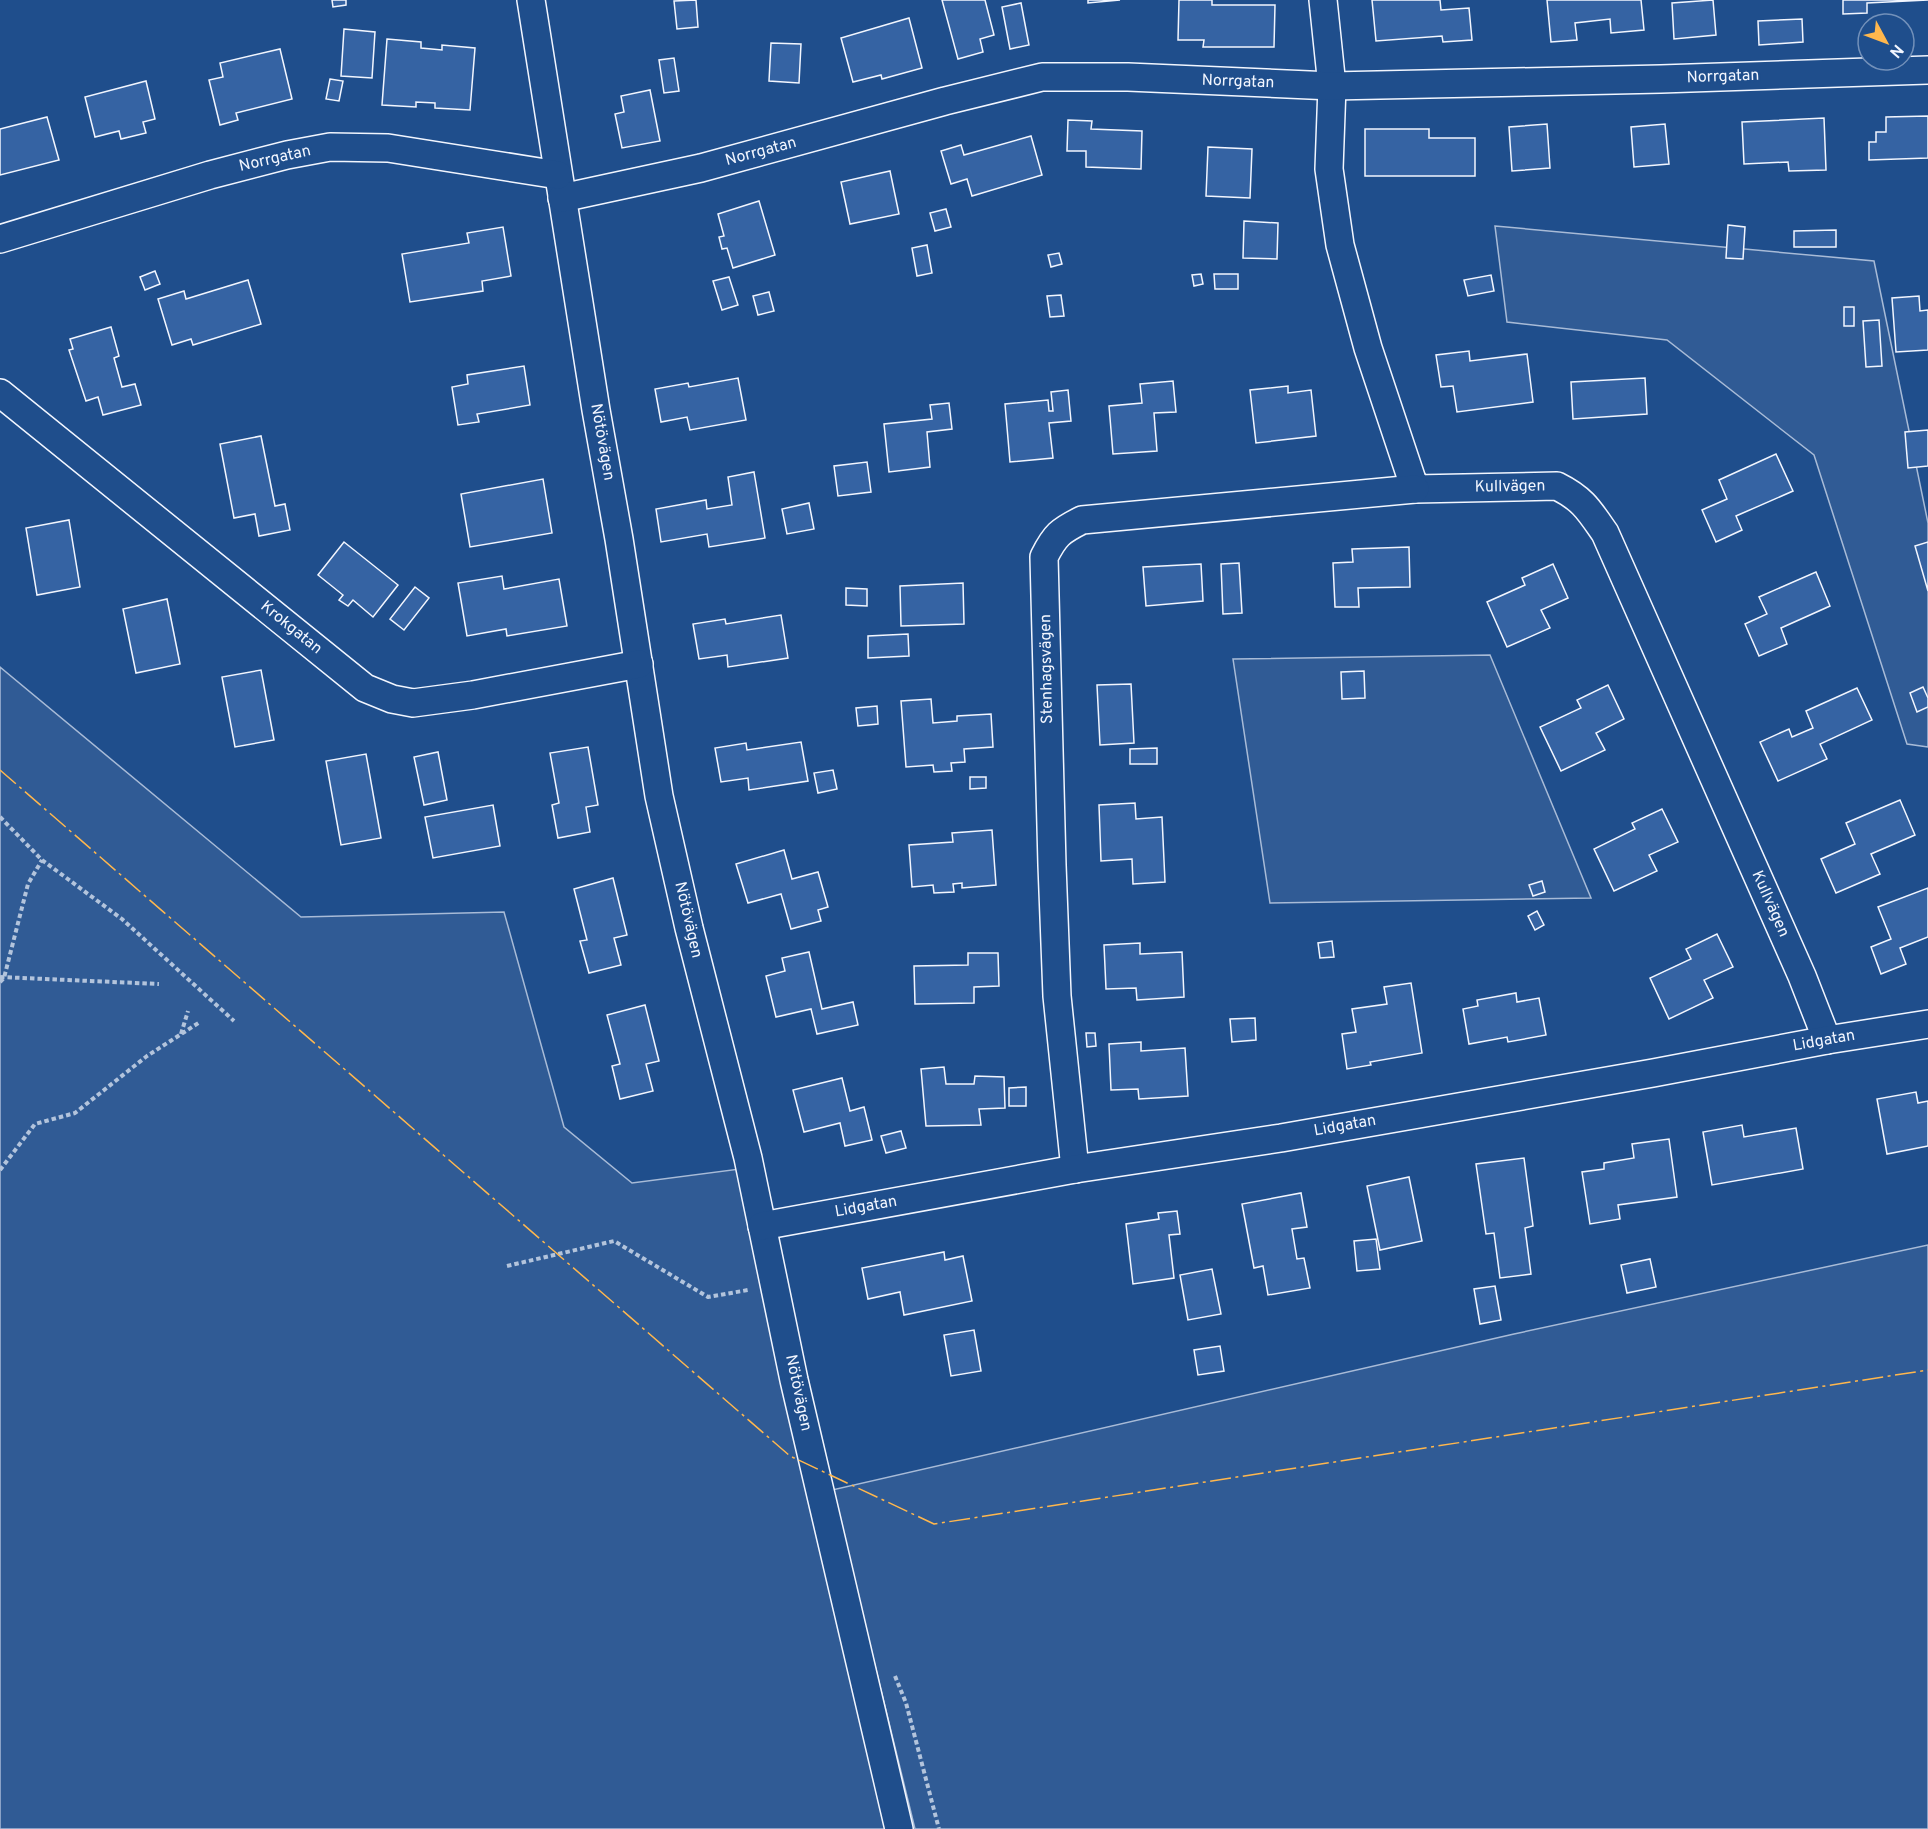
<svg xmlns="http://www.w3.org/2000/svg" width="1928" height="1829" font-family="Overpass,sans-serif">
  <rect width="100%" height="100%" fill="#1f4e8c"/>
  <!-- built -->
  <g fill="#305b95" stroke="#a8bbd7" stroke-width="1.5">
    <path d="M 1495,226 L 1874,261 L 1928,523 L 1928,747 L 1907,744 L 1814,455 L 1667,340 L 1507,322 Z"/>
    <path d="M 1490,655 L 1591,898 L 1270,903 L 1233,659 Z"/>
    <path d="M 0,667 L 301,917 L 504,912 L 564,1127 L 632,1183 L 755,1167 L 890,1829 L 0,1829 Z"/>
    <path d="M 1928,1245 L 1928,1829 L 915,1829 L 832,1490 L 1514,1334 Z"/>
  </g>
  <!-- building -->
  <g fill="#3563a3" stroke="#f2f6ff" stroke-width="1.5">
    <path d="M 332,0 L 346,0 L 346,5 L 333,7 Z"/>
    <path d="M 696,0 L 698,27 L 677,29 L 674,1 Z"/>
    <path d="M 942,0 L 985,0 L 994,35 L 980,39 L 983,52 L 958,59 Z"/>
    <path d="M 1088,0 L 1120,0 L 1088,3 Z"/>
    <path d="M 1179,0 L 1212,0 L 1212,5 L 1275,5 L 1274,47 L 1203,47 L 1204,40 L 1178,40 Z"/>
    <path d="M 1372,0 L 1440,0 L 1441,10 L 1469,8 L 1472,40 L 1443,42 L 1442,36 L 1376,41 Z"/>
    <path d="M 1547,0 L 1641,0 L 1644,30 L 1611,33 L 1610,19 L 1575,23 L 1577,40 L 1551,42 Z"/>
    <path d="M 1713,0 L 1716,35 L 1674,39 L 1672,3 Z"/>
    <path d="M 1843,0 L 1928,0 L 1867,3 L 1867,13 L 1843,14 Z"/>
    <path d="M 1021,3 L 1029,45 L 1010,49 L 1002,7 Z"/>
    <path d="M 909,18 L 922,68 L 882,79 L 881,75 L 853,82 L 841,38 Z"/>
    <path d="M 1802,19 L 1803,42 L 1759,45 L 1758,21 Z"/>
    <path d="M 344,29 L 375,32 L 372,78 L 341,76 Z"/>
    <path d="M 387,39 L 421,42 L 421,48 L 442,50 L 442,45 L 475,48 L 470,110 L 435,108 L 435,103 L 416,102 L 416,107 L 382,105 Z"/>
    <path d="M 771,43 L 801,44 L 799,83 L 769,81 Z"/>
    <path d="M 280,49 L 292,99 L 236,113 L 238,120 L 220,125 L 209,80 L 223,77 L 220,63 Z"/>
    <path d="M 674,58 L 679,91 L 664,93 L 659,60 Z"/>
    <path d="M 330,79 L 343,81 L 339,101 L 326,99 Z"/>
    <path d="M 146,81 L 155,119 L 143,122 L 146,133 L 121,139 L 119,131 L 95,137 L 85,97 Z"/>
    <path d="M 650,90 L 660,141 L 622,148 L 615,114 L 624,112 L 621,96 Z"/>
    <path d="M 1928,116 L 1928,158 L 1869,160 L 1869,142 L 1876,142 L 1876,132 L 1886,132 L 1886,117 Z"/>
    <path d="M 47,117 L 59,160 L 0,175 L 0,129 Z"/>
    <path d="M 1824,118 L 1826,170 L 1789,171 L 1788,162 L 1744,164 L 1742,122 Z"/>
    <path d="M 1068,120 L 1092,121 L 1091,129 L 1142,131 L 1141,169 L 1086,167 L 1086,151 L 1067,151 Z"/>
    <path d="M 1547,124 L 1550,168 L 1512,171 L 1509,127 Z"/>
    <path d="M 1665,124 L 1669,164 L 1634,167 L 1631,127 Z"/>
    <path d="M 1365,129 L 1429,129 L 1429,138 L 1475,138 L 1475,176 L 1365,176 Z"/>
    <path d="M 1031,136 L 1042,175 L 972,196 L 967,179 L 951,184 L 941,151 L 961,145 L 964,155 Z"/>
    <path d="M 1208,147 L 1252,149 L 1250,198 L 1206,196 Z"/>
    <path d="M 890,171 L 899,214 L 850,224 L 841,182 Z"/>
    <path d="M 759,201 L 775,255 L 733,268 L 727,248 L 722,249 L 719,237 L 724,236 L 718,214 Z"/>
    <path d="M 946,209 L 951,227 L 935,231 L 930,213 Z"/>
    <path d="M 1244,221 L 1278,223 L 1277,259 L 1243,258 Z"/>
    <path d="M 1728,225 L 1745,227 L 1743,259 L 1726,258 Z"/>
    <path d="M 503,227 L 511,276 L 482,281 L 483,291 L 410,302 L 402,254 L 469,243 L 467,233 Z"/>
    <path d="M 1836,230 L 1836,247 L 1794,247 L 1794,231 Z"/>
    <path d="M 927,245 L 932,273 L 917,276 L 912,248 Z"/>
    <path d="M 1059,253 L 1062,264 L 1051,267 L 1048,255 Z"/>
    <path d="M 155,271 L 160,284 L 145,290 L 140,277 Z"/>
    <path d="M 1201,274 L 1203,284 L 1194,286 L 1192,275 Z"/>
    <path d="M 1214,274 L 1238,274 L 1238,289 L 1215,289 Z"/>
    <path d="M 1491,275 L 1494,291 L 1468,296 L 1464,280 Z"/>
    <path d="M 729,277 L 738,305 L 722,310 L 713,281 Z"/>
    <path d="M 248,280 L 261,324 L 193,345 L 191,339 L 172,345 L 158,299 L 184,291 L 186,299 Z"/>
    <path d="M 769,292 L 774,311 L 758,315 L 753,296 Z"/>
    <path d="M 1061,295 L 1064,316 L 1050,317 L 1047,296 Z"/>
    <path d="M 1919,296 L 1920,311 L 1928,310 L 1928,350 L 1896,352 L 1892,298 Z"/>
    <rect x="1844" y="307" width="10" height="19"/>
    <path d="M 1879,320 L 1882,366 L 1866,367 L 1863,321 Z"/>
    <path d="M 111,327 L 119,356 L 114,358 L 122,387 L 135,384 L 141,405 L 103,415 L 98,397 L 86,401 L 69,350 L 73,349 L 70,339 Z"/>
    <path d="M 1469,351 L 1470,361 L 1527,354 L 1533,402 L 1457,412 L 1453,386 L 1441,387 L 1436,355 Z"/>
    <path d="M 524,366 L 530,405 L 477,414 L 479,422 L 458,425 L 452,387 L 468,384 L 467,375 Z"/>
    <path d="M 738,378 L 746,420 L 690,430 L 687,417 L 661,422 L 655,389 L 688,383 L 689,387 Z"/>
    <path d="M 1645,378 L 1647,414 L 1573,419 L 1571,382 Z"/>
    <path d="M 1173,381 L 1176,412 L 1154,413 L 1157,451 L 1113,454 L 1109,406 L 1142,403 L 1140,384 Z"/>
    <path d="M 1288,386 L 1288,393 L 1311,390 L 1316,436 L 1256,443 L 1250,390 Z"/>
    <path d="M 1068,390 L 1071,421 L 1049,423 L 1053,458 L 1010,462 L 1005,404 L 1048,400 L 1049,411 L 1053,411 L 1051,392 Z"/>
    <path d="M 949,403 L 952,429 L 927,432 L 930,467 L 889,472 L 884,424 L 932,419 L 930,405 Z"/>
    <path d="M 1928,430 L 1928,466 L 1908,468 L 1905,432 Z"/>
    <path d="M 261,436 L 275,506 L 285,504 L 290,530 L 259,536 L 255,514 L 234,518 L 220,444 Z"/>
    <path d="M 1776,454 L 1793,491 L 1736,516 L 1742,530 L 1716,542 L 1702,510 L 1727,499 L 1719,480 Z"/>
    <path d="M 867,462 L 871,492 L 838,496 L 834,466 Z"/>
    <path d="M 754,472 L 765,538 L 709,547 L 707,534 L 661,542 L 656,509 L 706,500 L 707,509 L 732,505 L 728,477 Z"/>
    <path d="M 543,479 L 552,533 L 470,547 L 461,494 Z"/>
    <path d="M 809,503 L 814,529 L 787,534 L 782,509 Z"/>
    <path d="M 69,520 L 80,587 L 37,595 L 26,528 Z"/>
    <path d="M 344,542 L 398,585 L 373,617 L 353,600 L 348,606 L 339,600 L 343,595 L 318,575 Z"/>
    <path d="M 1928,542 L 1928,591 L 1915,546 Z"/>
    <path d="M 1409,547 L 1410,587 L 1358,588 L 1359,607 L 1335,607 L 1333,563 L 1353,562 L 1352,549 Z"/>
    <path d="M 1239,563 L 1242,613 L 1223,614 L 1221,564 Z"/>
    <path d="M 1201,564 L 1203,601 L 1146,606 L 1143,567 Z"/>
    <path d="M 1553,564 L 1568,598 L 1541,610 L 1550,628 L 1507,647 L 1487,602 L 1525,585 L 1522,578 Z"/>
    <path d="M 1816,572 L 1830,606 L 1781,628 L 1787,644 L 1759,656 L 1745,624 L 1767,614 L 1759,597 Z"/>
    <path d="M 502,576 L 504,589 L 559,579 L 567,626 L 507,636 L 506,629 L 467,636 L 458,583 Z"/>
    <path d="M 963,583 L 964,624 L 901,626 L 900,586 Z"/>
    <path d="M 415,587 L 429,598 L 404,630 L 390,619 Z"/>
    <path d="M 846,588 L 867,589 L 867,606 L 846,605 Z"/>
    <path d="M 167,599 L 180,664 L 136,673 L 123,609 Z"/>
    <path d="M 781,615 L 788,658 L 728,667 L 727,655 L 699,659 L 693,624 L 725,619 L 726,624 Z"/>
    <path d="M 908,634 L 909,656 L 868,658 L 868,636 Z"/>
    <path d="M 261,670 L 274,740 L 235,747 L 222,677 Z"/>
    <path d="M 1364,671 L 1365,698 L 1342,699 L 1341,672 Z"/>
    <path d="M 1131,684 L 1134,743 L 1100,745 L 1097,685 Z"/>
    <path d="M 1608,685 L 1624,719 L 1596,733 L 1605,750 L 1561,771 L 1540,727 L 1581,708 L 1577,700 Z"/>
    <path d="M 1923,687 L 1928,698 L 1928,707 L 1917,712 L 1910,693 Z"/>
    <path d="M 1857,688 L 1872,720 L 1820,744 L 1827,759 L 1778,781 L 1760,742 L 1789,729 L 1792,737 L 1813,728 L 1806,711 Z"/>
    <path d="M 931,699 L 933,723 L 957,721 L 957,716 L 991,714 L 993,747 L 964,749 L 965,762 L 951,763 L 952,771 L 934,772 L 933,765 L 906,767 L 901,701 Z"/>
    <path d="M 877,706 L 878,724 L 858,726 L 856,708 Z"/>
    <path d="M 801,742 L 808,781 L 749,790 L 748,778 L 721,782 L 715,748 L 746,743 L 747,750 Z"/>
    <path d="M 588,747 L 598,805 L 586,807 L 590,832 L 558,838 L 552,805 L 559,803 L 550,753 Z"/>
    <path d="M 1157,748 L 1157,764 L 1130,764 L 1130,749 Z"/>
    <path d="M 438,752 L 447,800 L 424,805 L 414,757 Z"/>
    <path d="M 366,754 L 381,838 L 341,845 L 326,761 Z"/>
    <path d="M 833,770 L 837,789 L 818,793 L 814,773 Z"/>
    <path d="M 970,777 L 986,777 L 986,788 L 970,789 Z"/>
    <path d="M 1900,800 L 1915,835 L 1871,854 L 1880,874 L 1836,893 L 1821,859 L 1855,844 L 1846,823 Z"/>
    <path d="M 1135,803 L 1136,819 L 1162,817 L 1165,882 L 1133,884 L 1132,859 L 1101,861 L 1099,805 Z"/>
    <path d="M 493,805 L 500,846 L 433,858 L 425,817 Z"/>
    <path d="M 1662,809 L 1678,842 L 1649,855 L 1657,871 L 1614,891 L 1594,849 L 1635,829 L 1632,823 Z"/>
    <path d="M 992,830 L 996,885 L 962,888 L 962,883 L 953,884 L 954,892 L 934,893 L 933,885 L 912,887 L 909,845 L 953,842 L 952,833 Z"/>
    <path d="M 784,850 L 792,879 L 818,872 L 828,907 L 818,910 L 821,921 L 791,929 L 781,894 L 748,903 L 736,864 Z"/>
    <path d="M 613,878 L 627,935 L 614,938 L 621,965 L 589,973 L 580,941 L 587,940 L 574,889 Z"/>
    <path d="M 1542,881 L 1545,892 L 1533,896 L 1529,885 Z"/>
    <path d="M 1928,888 L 1928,937 L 1900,948 L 1906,964 L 1881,974 L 1871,947 L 1891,939 L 1878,907 Z"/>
    <path d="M 1537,911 L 1544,925 L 1535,930 L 1528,916 Z"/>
    <path d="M 1717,934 L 1733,967 L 1704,980 L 1713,998 L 1669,1019 L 1650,978 L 1691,959 L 1686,949 Z"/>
    <path d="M 1332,941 L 1334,957 L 1320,958 L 1318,943 Z"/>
    <path d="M 1140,943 L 1140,954 L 1182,952 L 1184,997 L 1137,1000 L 1136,988 L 1106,989 L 1104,945 Z"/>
    <path d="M 809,952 L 822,1009 L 853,1002 L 858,1025 L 817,1034 L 811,1009 L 776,1017 L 766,976 L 785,971 L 782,958 Z"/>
    <path d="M 968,953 L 998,953 L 999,986 L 974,987 L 974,1003 L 915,1004 L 914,966 L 968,965 Z"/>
    <path d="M 1411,983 L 1422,1053 L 1370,1062 L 1371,1065 L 1347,1069 L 1342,1034 L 1356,1032 L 1352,1009 L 1387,1004 L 1384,987 Z"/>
    <path d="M 1516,993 L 1517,1002 L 1539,998 L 1546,1035 L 1508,1042 L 1507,1037 L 1469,1044 L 1463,1009 L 1478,1006 L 1477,1000 Z"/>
    <path d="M 645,1005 L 659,1061 L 646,1064 L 653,1091 L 620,1099 L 612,1066 L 620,1064 L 607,1015 Z"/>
    <path d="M 1255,1018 L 1256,1040 L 1232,1042 L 1230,1019 Z"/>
    <path d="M 1086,1033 L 1095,1033 L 1096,1046 L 1087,1047 Z"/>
    <path d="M 1141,1042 L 1141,1051 L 1185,1048 L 1188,1096 L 1139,1099 L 1138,1089 L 1111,1090 L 1109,1044 Z"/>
    <path d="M 944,1067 L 946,1084 L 974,1084 L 975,1076 L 1004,1077 L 1005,1108 L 979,1109 L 981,1125 L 926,1126 L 921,1069 Z"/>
    <path d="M 842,1078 L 850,1111 L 864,1107 L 872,1140 L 845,1146 L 840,1123 L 804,1132 L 793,1090 Z"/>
    <path d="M 1026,1087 L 1026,1106 L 1009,1106 L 1009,1088 Z"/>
    <path d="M 1916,1092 L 1918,1103 L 1928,1101 L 1928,1146 L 1887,1154 L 1877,1099 Z"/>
    <path d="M 1742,1125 L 1744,1137 L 1796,1128 L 1803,1169 L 1712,1185 L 1703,1132 Z"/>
    <path d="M 901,1131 L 906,1148 L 886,1153 L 881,1136 Z"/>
    <path d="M 1669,1139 L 1677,1197 L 1618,1205 L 1620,1219 L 1590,1224 L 1582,1172 L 1604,1169 L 1604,1163 L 1634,1158 L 1632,1144 Z"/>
    <path d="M 1524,1158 L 1533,1226 L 1525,1228 L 1531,1274 L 1500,1278 L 1494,1233 L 1486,1234 L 1476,1164 Z"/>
    <path d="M 1409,1177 L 1422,1241 L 1380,1250 L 1367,1186 Z"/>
    <path d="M 1301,1193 L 1307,1227 L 1292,1229 L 1297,1259 L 1304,1258 L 1310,1288 L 1268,1295 L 1263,1266 L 1254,1268 L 1242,1204 Z"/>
    <path d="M 1177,1211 L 1180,1234 L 1169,1235 L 1174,1278 L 1133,1284 L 1126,1224 L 1159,1219 L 1158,1213 Z"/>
    <path d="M 1376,1239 L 1380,1269 L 1357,1271 L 1354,1241 Z"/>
    <path d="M 944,1252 L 945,1260 L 963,1256 L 972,1301 L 904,1315 L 900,1292 L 868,1299 L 862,1268 Z"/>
    <path d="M 1650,1259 L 1656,1287 L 1627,1293 L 1621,1265 Z"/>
    <path d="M 1212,1269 L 1221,1314 L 1188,1320 L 1180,1275 Z"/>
    <path d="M 1495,1286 L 1501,1320 L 1480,1324 L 1474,1289 Z"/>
    <path d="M 974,1330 L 981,1371 L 951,1376 L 944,1335 Z"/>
    <path d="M 1220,1346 L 1224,1371 L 1198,1375 L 1194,1350 Z"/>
  </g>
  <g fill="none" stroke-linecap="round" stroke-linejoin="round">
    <defs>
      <g id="minor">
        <path d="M 531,0 L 596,410 L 619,539 L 659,796 L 689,928 L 748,1158 L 794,1380 L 899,1829"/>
        <path d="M 1323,0 L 1332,86 L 1329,169 L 1340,245 L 1368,348 L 1415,489 L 1557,486 C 1583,499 1589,510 1605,533 L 1802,976 L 1827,1040"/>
        <path d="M 562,198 L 701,168 L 945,101 L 1042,77 L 1128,77 L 1332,86 L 1661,79 L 1928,70"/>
        <path d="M 0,239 L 210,175 L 287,155 L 330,147 L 388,148 L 558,175"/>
        <path d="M 0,393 L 365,688 L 392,699 L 413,703 L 473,695 L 639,664"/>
        <path d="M 1075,1169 L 1057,996 L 1052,865 L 1044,557 C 1055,535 1060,531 1082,520 L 1415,489"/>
        <path d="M 762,1226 L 1075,1169 L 1281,1138 L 1653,1073 L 1827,1040 L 1928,1024"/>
      </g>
    </defs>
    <!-- minor casing -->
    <use href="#minor" stroke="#f2f6ff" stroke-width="30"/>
    <!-- path -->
    <g stroke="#b3c4dc" stroke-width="4" stroke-dasharray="4.5 3" stroke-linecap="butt">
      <path d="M 0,817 L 42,860 L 122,919 L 234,1021"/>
      <path d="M 0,977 L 159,984"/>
      <path d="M 0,982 L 4,978 L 28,884 L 42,860"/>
      <path d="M 181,1034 L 188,1011"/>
      <path d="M 0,1170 L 35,1124 L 75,1113 L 147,1056 L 200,1022"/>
      <path d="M 507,1266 L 614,1241 L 708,1297 L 748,1290"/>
      <path d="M 895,1676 L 906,1703 L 939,1829"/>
    </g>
    <!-- minor -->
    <use href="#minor" stroke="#1f4e8c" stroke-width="27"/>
    <!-- power -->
    <path stroke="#ffb74d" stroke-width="1.5" stroke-dasharray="21 4.5 3 4.5" stroke-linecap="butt" d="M 0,770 L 790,1456 L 934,1524 L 1928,1370"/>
  </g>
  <g text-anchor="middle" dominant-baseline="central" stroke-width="4.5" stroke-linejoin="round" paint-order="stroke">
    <!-- street labels -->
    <g font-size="16" fill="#f2f6ff" stroke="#1f4e8c">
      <text transform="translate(1723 77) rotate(-2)">Norrgatan</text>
      <text transform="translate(1238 82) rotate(2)">Norrgatan</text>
      <text transform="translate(761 152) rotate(-15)">Norrgatan</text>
      <text transform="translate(275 159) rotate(-13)">Norrgatan</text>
      <text transform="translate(602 442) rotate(80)">Nötövägen</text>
      <text transform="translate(1510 487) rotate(-1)">Kullvägen</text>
      <text transform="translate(291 628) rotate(39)">Krokgatan</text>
      <text transform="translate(1047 669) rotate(-91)">Stenhagsvägen</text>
      <text transform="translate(1770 904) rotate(66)">Kullvägen</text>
      <text transform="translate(688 920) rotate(77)">Nötövägen</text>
      <text transform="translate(1824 1041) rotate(-10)">Lidgatan</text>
      <text transform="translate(1345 1126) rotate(-10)">Lidgatan</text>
      <text transform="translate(866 1207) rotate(-10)">Lidgatan</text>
      <text transform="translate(798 1393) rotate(78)">Nötövägen</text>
    </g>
  </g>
  <!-- north arrow -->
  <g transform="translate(1886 42) rotate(131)"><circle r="28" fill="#1f4e8c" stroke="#7391ba" stroke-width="1.5"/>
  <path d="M0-4.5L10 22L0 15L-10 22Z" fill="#ffb74d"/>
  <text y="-9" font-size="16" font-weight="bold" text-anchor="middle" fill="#f2f6ff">N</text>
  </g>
</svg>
